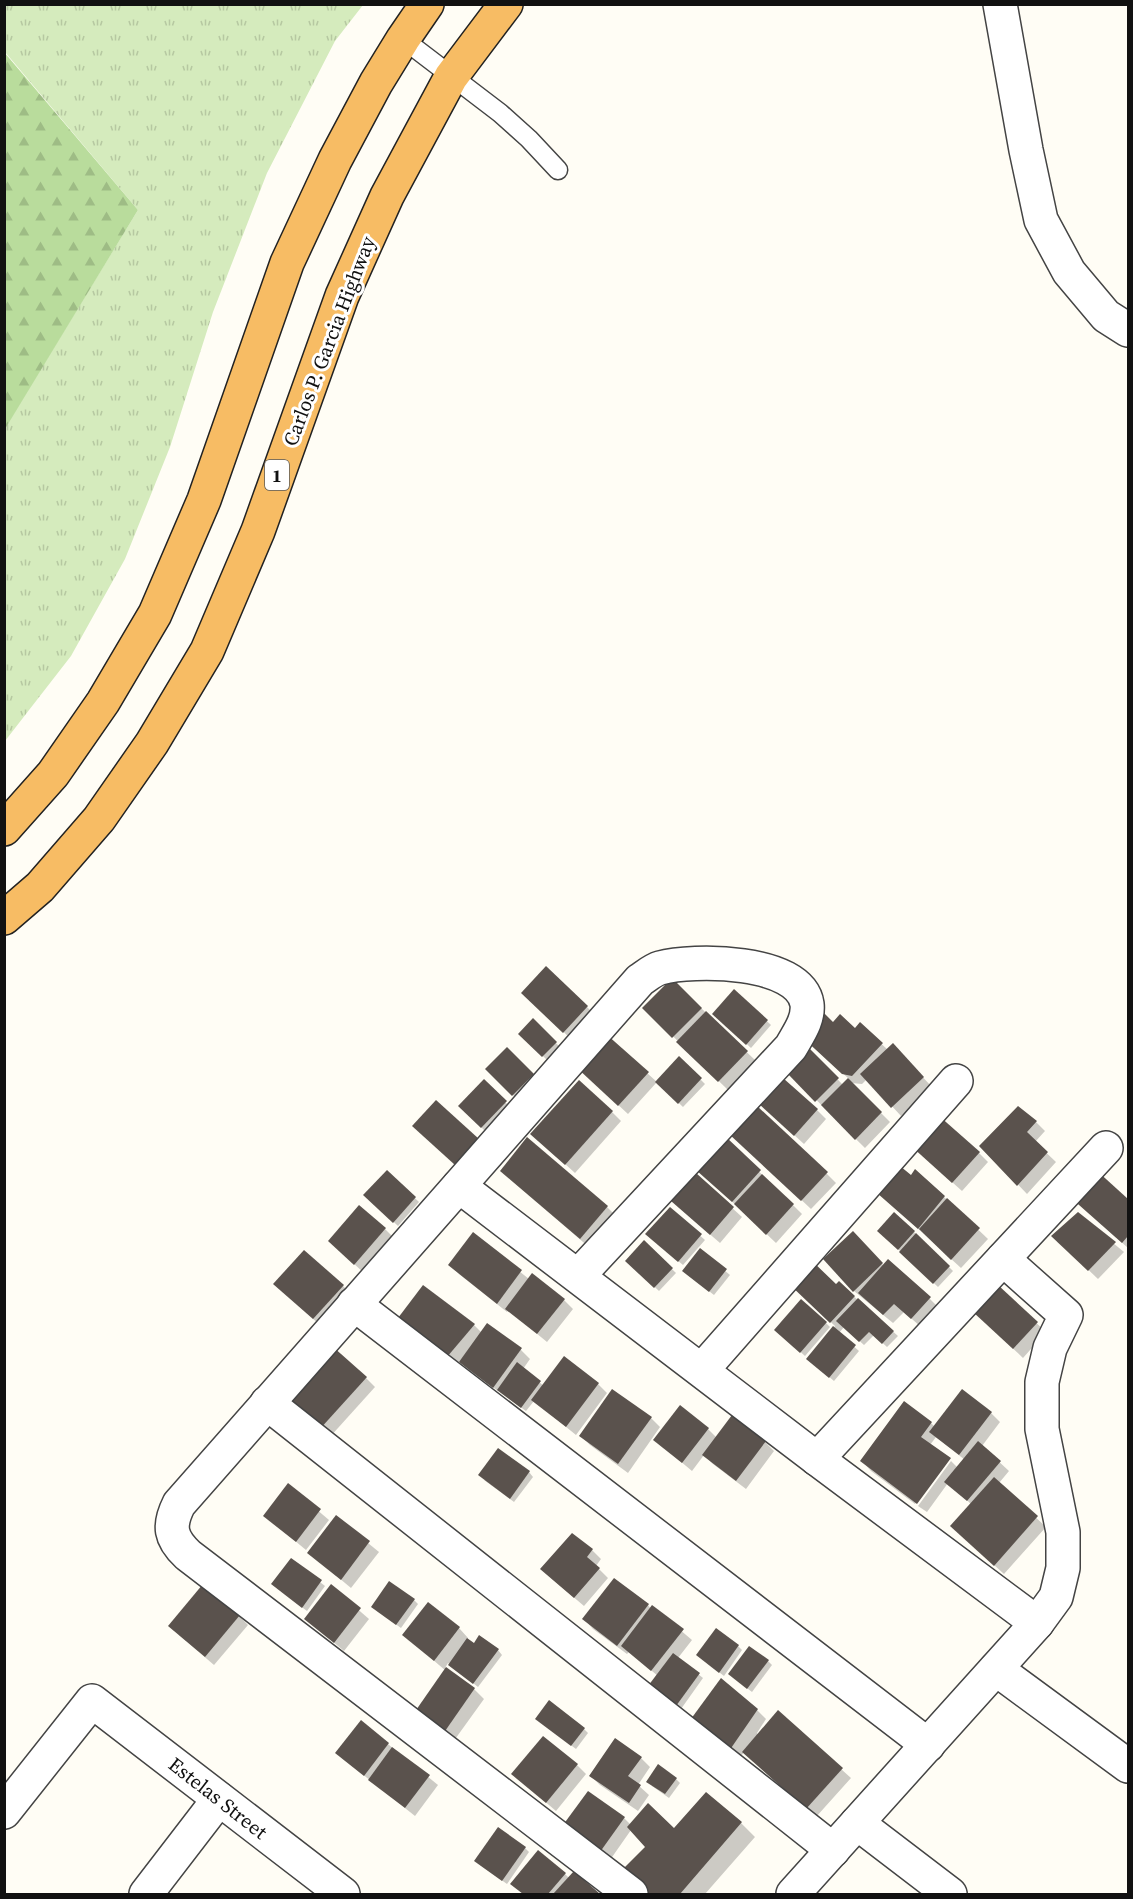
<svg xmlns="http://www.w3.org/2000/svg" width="1133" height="1899" font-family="'Source Serif 4',serif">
  <defs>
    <pattern id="grass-tufts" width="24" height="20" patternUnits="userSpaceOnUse" patternTransform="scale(1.5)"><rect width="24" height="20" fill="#d5ebbd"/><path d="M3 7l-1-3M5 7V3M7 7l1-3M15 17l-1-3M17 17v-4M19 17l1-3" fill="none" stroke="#b6c8a1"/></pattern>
    <pattern id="forest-firs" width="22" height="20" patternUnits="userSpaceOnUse" patternTransform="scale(1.5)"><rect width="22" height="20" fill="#b9dc9c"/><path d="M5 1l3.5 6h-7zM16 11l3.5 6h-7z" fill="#9ebc85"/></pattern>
  </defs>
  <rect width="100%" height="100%" fill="#fffdf5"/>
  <!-- grass -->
  <path fill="url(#grass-tufts)" d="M 5,5 L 363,5 L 335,41 L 267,173 L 213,312 L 170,447 L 125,559 L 71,656 L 5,741 L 4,429 L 138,210 L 5,52 Z"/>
  <!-- forest -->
  <path fill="url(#forest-firs)" d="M 4,52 L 138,210 L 5,429 L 4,429 Z"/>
  <!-- shadow -->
  <g fill="#0003">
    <path d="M 672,980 L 756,1061 L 728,1090 L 644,1008 Z"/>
    <path d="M 735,991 L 771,1025 L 751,1048 L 714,1014 Z"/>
    <path d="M 523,993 L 587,1007 L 596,1016 L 573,1041 Z"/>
    <path d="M 533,1021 L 560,1047 L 547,1060 L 520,1034 Z"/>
    <path d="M 833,1024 L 855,1030 L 860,1024 L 888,1050 L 902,1055 L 932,1087 L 901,1116 L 867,1079 L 862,1084 L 851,1083 L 890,1122 L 865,1148 L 789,1073 L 810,1051 L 843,1085 L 849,1079 L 813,1046 Z"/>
    <path d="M 606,1036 L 657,1082 L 679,1058 L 705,1084 L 683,1107 L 657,1082 L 628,1114 L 587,1076 Z"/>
    <path d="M 507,1049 L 537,1079 L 517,1099 L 487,1069 Z"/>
    <path d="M 484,1081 L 510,1107 L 486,1132 L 460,1106 Z"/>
    <path d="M 817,1110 L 826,1119 L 804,1144 L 770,1113 Z"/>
    <path d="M 612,1112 L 621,1121 L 575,1173 L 542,1143 Z"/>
    <path d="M 1036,1122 L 1045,1131 L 1035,1142 L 1056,1162 L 1027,1194 L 981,1146 Z"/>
    <path d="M 726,1139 L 802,1214 L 776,1243 L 708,1179 Z"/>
    <path d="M 741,1143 L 826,1173 L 836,1183 L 811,1209 Z"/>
    <path d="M 979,1153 L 988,1162 L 962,1191 L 922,1155 Z"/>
    <path d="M 1095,1171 L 1128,1201 L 1128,1248 L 1081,1206 Z"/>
    <path d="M 387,1172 L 419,1202 L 398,1226 L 365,1195 Z"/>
    <path d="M 696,1175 L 742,1217 L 720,1243 L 682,1210 Z"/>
    <path d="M 511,1180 L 607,1207 L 616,1216 L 590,1248 Z"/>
    <path d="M 879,1193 L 944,1197 L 988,1239 L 961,1268 Z"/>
    <path d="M 670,1209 L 705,1240 L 683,1265 L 651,1238 Z"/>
    <path d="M 1078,1214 L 1124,1252 L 1098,1279 L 1053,1236 Z"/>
    <path d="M 385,1229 L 394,1238 L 364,1273 L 339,1250 Z"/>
    <path d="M 879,1231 L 914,1232 L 953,1271 L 938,1287 Z"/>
    <path d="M 853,1233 L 884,1266 L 929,1298 L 939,1308 L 921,1327 L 904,1312 L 893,1323 L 854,1291 Z"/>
    <path d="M 474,1235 L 529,1279 L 564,1300 L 573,1309 L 547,1342 L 508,1310 L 507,1312 L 459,1274 L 450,1265 Z"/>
    <path d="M 644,1242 L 676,1273 L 659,1291 L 627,1261 Z"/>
    <path d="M 700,1250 L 730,1275 L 714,1295 L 688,1275 Z"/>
    <path d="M 839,1283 L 898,1336 L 887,1347 L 874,1335 L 864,1345 L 844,1327 L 839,1333 L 859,1351 L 834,1381 L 808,1359 L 835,1326 L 799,1292 L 837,1286 Z"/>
    <path d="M 343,1286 L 352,1295 L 323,1328 L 285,1293 Z"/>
    <path d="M 998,1287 L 1046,1332 L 1023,1358 L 985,1322 Z"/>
    <path d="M 826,1323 L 830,1327 L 805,1356 L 776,1330 Z"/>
    <path d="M 474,1325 L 482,1333 L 488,1325 L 521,1350 L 530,1359 L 523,1369 L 544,1386 L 598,1384 L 607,1393 L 576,1435 L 534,1401 L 526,1411 L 470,1371 L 460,1361 L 457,1365 L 409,1327 Z"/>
    <path d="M 366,1378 L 375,1387 L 329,1438 L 299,1411 Z"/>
    <path d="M 991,1413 L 1000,1422 L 982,1446 L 1009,1471 L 999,1483 L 1046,1527 L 1004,1574 L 961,1535 L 971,1504 L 948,1483 L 927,1512 L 918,1506 L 951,1461 L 958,1468 L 965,1460 L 936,1437 L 930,1445 L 949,1459 L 915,1504 L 871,1471 L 862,1461 L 931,1423 L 935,1427 Z"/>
    <path d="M 651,1418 L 660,1427 L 628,1473 L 590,1445 L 581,1436 Z"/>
    <path d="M 708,1429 L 717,1438 L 765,1442 L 774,1451 L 746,1489 L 713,1464 L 704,1455 L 692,1471 L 655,1440 Z"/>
    <path d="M 529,1472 L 533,1477 L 514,1502 L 484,1480 Z"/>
    <path d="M 289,1486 L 329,1520 L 306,1550 L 265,1516 Z"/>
    <path d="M 336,1517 L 379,1552 L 351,1588 L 309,1553 Z"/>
    <path d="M 592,1550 L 601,1559 L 596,1566 L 608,1578 L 584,1606 L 551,1578 Z"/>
    <path d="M 292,1560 L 325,1586 L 307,1611 L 277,1588 Z"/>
    <path d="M 331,1586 L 369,1619 L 344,1651 L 306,1619 Z"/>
    <path d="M 414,1600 L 418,1604 L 401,1628 L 377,1611 Z"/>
    <path d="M 428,1604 L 459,1628 L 468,1638 L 467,1640 L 474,1645 L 498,1650 L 502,1655 L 478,1687 L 448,1663 L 445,1668 L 474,1689 L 484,1699 L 453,1742 L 425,1722 L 446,1671 L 404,1635 Z"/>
    <path d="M 648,1605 L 651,1609 L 653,1607 L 692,1640 L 678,1658 L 703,1678 L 681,1709 L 654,1690 L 658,1676 L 629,1652 L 627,1654 L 593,1629 L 584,1619 Z"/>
    <path d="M 239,1616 L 248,1625 L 214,1665 L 179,1635 Z"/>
    <path d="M 738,1646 L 742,1650 L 724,1676 L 702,1659 Z"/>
    <path d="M 768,1661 L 772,1665 L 752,1692 L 734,1678 Z"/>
    <path d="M 757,1710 L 766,1719 L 757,1733 L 758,1735 L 841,1769 L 851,1778 L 816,1817 L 744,1752 L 737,1762 L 690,1723 Z"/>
    <path d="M 361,1722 L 438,1785 L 415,1816 L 342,1758 Z"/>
    <path d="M 541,1723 L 584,1729 L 588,1733 L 576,1749 Z"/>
    <path d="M 641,1758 L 650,1767 L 638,1785 L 649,1795 L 638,1811 L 600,1785 L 591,1776 Z"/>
    <path d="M 577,1765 L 586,1774 L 556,1811 L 523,1783 Z"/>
    <path d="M 676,1779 L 680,1783 L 669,1798 L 652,1786 Z"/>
    <path d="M 706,1794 L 741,1823 L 755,1837 L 705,1894 L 651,1894 L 625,1869 L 647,1847 L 631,1830 L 610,1860 L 574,1834 L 624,1818 L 631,1825 L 675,1830 Z"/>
    <path d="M 525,1848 L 529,1852 L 507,1884 L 480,1865 Z"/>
    <path d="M 574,1873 L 597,1894 L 524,1894 L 517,1888 L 565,1874 L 569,1878 Z"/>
  </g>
  <!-- building -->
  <g fill="#5a524d">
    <path d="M 546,966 L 588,1006 L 563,1033 L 521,993 Z"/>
    <path d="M 672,978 L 702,1008 L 672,1038 L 642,1008 Z"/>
    <path d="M 734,989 L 768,1020 L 746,1045 L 712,1014 Z"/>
    <path d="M 706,1011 L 748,1051 L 718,1082 L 676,1042 Z"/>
    <path d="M 824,1013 L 833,1022 L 840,1014 L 855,1028 L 860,1022 L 883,1043 L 852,1076 L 842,1074 L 802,1037 Z"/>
    <path d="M 533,1018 L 557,1042 L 542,1057 L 518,1034 Z"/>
    <path d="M 606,1034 L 649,1072 L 618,1106 L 576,1067 Z"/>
    <path d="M 893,1043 L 924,1077 L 891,1108 L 860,1074 Z"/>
    <path d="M 507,1047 L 534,1074 L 512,1096 L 485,1069 Z"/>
    <path d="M 810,1049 L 839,1078 L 815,1102 L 787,1073 Z"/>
    <path d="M 679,1056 L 702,1078 L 678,1104 L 655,1082 Z"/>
    <path d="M 783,1078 L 818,1109 L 794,1136 L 759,1104 Z"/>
    <path d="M 848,1078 L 882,1112 L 855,1140 L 821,1105 Z"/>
    <path d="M 484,1079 L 507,1101 L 481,1128 L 458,1106 Z"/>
    <path d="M 579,1080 L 613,1111 L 565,1165 L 530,1134 Z"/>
    <path d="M 436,1100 L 479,1139 L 455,1165 L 412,1126 Z"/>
    <path d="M 756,1105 L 828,1172 L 801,1201 L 729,1134 Z"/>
    <path d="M 1018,1106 L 1037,1121 L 1027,1132 L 1048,1152 L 1017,1186 L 979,1146 Z"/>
    <path d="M 938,1115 L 980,1152 L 952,1183 L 911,1146 Z"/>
    <path d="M 527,1137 L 608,1206 L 580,1239 L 500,1171 Z"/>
    <path d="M 726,1137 L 761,1170 L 732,1202 L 696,1170 Z"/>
    <path d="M 900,1166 L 911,1175 L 915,1169 L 945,1196 L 918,1229 L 877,1193 Z"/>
    <path d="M 1095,1169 L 1128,1199 L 1128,1236 L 1122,1243 L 1070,1197 Z"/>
    <path d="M 387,1170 L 416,1197 L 393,1223 L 363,1195 Z"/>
    <path d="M 696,1173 L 734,1207 L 710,1235 L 671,1201 Z"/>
    <path d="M 762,1174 L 794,1204 L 766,1235 L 734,1204 Z"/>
    <path d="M 947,1198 L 980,1228 L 951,1260 L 919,1229 Z"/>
    <path d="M 359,1205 L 386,1228 L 354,1265 L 328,1241 Z"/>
    <path d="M 670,1207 L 702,1234 L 678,1262 L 645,1234 Z"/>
    <path d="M 894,1212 L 915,1231 L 898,1250 L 877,1231 Z"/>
    <path d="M 1078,1212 L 1116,1242 L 1088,1271 L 1051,1236 Z"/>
    <path d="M 853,1231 L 883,1263 L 853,1292 L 823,1259 Z"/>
    <path d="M 473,1232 L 522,1270 L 497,1304 L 448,1265 Z"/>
    <path d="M 916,1233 L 950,1266 L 933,1284 L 899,1252 Z"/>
    <path d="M 644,1240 L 673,1268 L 654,1288 L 625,1261 Z"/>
    <path d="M 700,1248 L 727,1269 L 709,1292 L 682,1271 Z"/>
    <path d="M 304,1250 L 344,1285 L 313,1319 L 273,1284 Z"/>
    <path d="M 810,1259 L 836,1284 L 839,1281 L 855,1296 L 830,1323 L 788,1283 Z"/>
    <path d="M 888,1259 L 931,1297 L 911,1319 L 894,1304 L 883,1315 L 858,1293 Z"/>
    <path d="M 532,1273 L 565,1299 L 537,1334 L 505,1309 Z"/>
    <path d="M 423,1285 L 475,1324 L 447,1357 L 398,1318 Z"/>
    <path d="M 998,1285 L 1038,1322 L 1013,1349 L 973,1312 Z"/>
    <path d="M 858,1298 L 894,1331 L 882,1344 L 869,1332 L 859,1342 L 836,1321 Z"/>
    <path d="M 801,1299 L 827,1322 L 800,1353 L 774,1330 Z"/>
    <path d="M 487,1323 L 522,1348 L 493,1388 L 459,1362 Z"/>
    <path d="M 833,1326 L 856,1345 L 829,1378 L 806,1359 Z"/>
    <path d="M 332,1346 L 367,1377 L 319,1430 L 287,1402 Z"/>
    <path d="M 564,1356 L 599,1383 L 566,1427 L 531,1400 Z"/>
    <path d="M 517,1362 L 541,1381 L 521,1408 L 497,1390 Z"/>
    <path d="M 612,1389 L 652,1417 L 618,1464 L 579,1436 Z"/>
    <path d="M 962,1389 L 992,1412 L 959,1455 L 929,1432 Z"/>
    <path d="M 904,1401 L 932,1422 L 921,1437 L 951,1458 L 917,1504 L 860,1461 Z"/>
    <path d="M 680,1405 L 709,1428 L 682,1463 L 653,1440 Z"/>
    <path d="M 732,1415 L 766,1441 L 736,1481 L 702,1455 Z"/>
    <path d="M 978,1441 L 1001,1461 L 967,1501 L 944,1482 Z"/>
    <path d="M 498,1448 L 530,1471 L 510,1499 L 478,1475 Z"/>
    <path d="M 994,1477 L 1038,1516 L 994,1566 L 950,1526 Z"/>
    <path d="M 288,1483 L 321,1509 L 296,1542 L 263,1516 Z"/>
    <path d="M 336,1515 L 370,1541 L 341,1580 L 307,1553 Z"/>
    <path d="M 572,1533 L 593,1549 L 587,1557 L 600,1568 L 574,1598 L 540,1569 Z"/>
    <path d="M 291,1558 L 322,1580 L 302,1608 L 271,1584 Z"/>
    <path d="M 614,1578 L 649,1604 L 617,1646 L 582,1619 Z"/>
    <path d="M 389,1581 L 415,1599 L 396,1625 L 371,1607 Z"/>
    <path d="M 203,1584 L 240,1615 L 205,1657 L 168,1626 Z"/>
    <path d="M 331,1584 L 361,1608 L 334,1643 L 304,1619 Z"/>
    <path d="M 428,1602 L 460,1627 L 434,1661 L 402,1635 Z"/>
    <path d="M 652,1605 L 684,1629 L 651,1671 L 621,1646 Z"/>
    <path d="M 716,1628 L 739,1645 L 719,1673 L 696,1655 Z"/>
    <path d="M 479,1635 L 499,1649 L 473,1684 L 448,1665 L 467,1638 L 474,1643 Z"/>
    <path d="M 749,1646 L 769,1660 L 747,1689 L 728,1674 Z"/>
    <path d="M 673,1653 L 700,1673 L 676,1706 L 648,1686 Z"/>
    <path d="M 446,1667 L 475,1688 L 443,1734 L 414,1713 Z"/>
    <path d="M 721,1678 L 758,1709 L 727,1754 L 688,1723 Z"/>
    <path d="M 549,1700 L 585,1728 L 571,1746 L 535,1719 Z"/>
    <path d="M 778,1710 L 843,1768 L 806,1809 L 742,1752 Z"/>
    <path d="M 361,1720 L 389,1743 L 364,1776 L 335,1753 Z"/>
    <path d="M 543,1736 L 578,1764 L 546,1803 L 511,1774 Z"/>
    <path d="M 615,1738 L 642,1757 L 628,1776 L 641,1785 L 629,1803 L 589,1776 Z"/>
    <path d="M 392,1747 L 430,1775 L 405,1808 L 368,1780 Z"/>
    <path d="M 658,1764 L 677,1778 L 665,1794 L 646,1782 Z"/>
    <path d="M 588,1791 L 625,1817 L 600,1852 L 563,1825 Z"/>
    <path d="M 706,1792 L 742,1822 L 680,1894 L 648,1894 L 623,1869 L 645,1847 L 627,1827 L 648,1803 L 674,1828 Z"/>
    <path d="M 498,1827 L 526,1847 L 502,1881 L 474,1861 Z"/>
    <path d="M 538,1850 L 566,1873 L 548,1894 L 523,1894 L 510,1884 Z"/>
    <path d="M 574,1871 L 600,1894 L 553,1894 Z"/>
  </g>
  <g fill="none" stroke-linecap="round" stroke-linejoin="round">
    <defs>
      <path id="service" d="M 403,39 L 500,113 L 529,139 L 558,170"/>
      <g id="minor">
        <path d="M 1000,4 L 1026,150 L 1041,220 L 1069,272 L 1106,316 L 1128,330"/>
        <path d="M 459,1186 L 817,1459 L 1037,1623"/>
        <path d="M 578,1276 L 791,1047 C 798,1034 809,1020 807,1004 C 800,959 692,959 660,968 C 653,970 646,976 640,980 L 179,1504 C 168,1526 170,1538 188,1555 L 631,1894"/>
        <path d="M 354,1304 L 928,1745"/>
        <path d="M 702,1370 L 956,1081"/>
        <path d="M 267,1403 L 833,1850"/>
        <path d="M 817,1459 L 1106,1148"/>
        <path d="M 996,1669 L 1128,1766"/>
        <path d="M 4,1812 L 92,1701 L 343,1894"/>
        <path d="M 857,1823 L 950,1894"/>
        <path d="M 146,1894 L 219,1799"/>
        <path d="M 793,1894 L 1037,1623 L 1056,1597 L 1063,1568 L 1063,1532 L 1042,1429 L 1042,1382 L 1050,1348 L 1066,1315 L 1003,1259"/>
      </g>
      <g id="trunk">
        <path d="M 4,829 L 53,774 L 103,702 L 155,614 L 204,500 L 287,263 L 335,160 L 376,83 L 403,39 L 427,4"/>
        <path d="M 4,918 L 40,887 L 99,819 L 152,743 L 207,651 L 258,531 L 342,296 L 387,196 L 451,77 L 506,4"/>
      </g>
    </defs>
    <!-- service casing -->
    <use href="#service" stroke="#444" stroke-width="21"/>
    <!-- minor casing -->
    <use href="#minor" stroke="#444" stroke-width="36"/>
    <!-- trunk casing -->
    <use href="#trunk" stroke="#222" stroke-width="36"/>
    <!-- service -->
    <use href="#service" stroke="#fff" stroke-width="18"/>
    <!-- minor -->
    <use href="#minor" stroke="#fff" stroke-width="33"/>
    <!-- trunk -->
    <use href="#trunk" stroke="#f7bc64" stroke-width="33"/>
  </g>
  <g text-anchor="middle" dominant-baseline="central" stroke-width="6" stroke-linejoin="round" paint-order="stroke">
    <!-- shield labels -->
    <rect fill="#fff" stroke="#585858" stroke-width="1.5" x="265" y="460" width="24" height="30" rx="4.5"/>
    <g font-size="18" font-weight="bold" fill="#111">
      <text x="277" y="475">1</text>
    </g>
    <!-- street labels -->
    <g font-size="20" fill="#111" stroke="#fff">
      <text transform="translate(329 341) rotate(-69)">Carlos P. Garcia Highway</text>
      <text transform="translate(218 1798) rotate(38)">Estelas Street</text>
    </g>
  </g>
  <!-- border -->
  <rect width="1133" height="1899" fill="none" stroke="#111111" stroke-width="12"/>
</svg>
